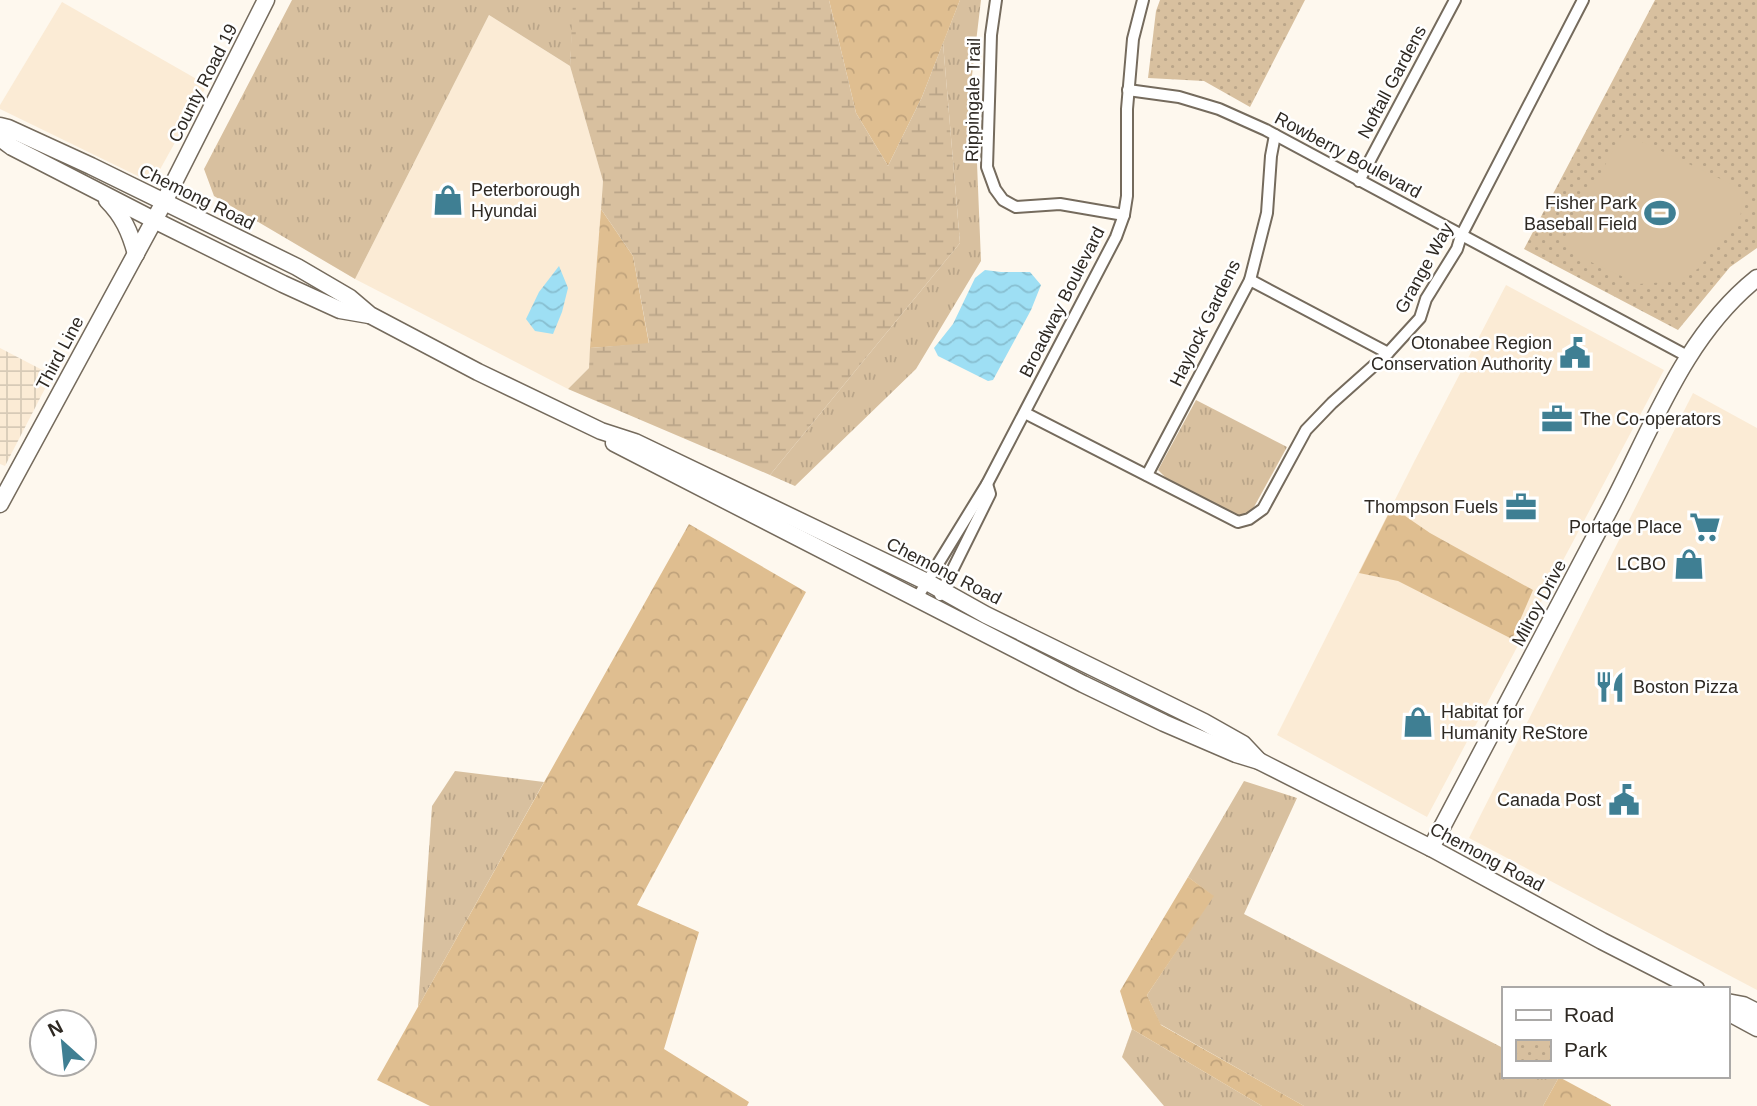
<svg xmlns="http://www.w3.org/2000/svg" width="1757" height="1106" font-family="Arial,sans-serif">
  <defs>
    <pattern id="industrial-grid" width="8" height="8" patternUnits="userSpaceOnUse" patternTransform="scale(1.75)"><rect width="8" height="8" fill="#fbebd5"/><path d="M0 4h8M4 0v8" fill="none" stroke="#d7cab7"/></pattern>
    <pattern id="grass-tufts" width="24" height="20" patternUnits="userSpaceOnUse" patternTransform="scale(1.75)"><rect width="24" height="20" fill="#d8c09f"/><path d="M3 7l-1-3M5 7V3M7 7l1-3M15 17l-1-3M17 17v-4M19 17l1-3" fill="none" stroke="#baa589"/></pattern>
    <pattern id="forest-crowns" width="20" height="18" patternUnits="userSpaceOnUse" patternTransform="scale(1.75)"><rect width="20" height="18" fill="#dfbe90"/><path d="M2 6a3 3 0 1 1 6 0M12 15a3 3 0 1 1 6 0" fill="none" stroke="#c0a37c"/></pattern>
    <pattern id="wetland-marsh" width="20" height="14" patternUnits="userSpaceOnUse" patternTransform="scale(1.75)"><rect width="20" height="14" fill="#d8c09f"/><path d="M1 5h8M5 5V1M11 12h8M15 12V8" fill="none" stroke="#baa589"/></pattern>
    <pattern id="park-dots" width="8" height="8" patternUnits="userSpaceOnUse" patternTransform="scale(1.75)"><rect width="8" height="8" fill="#d8c09f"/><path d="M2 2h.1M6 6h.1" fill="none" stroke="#baa589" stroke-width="1.8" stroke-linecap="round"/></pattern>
    <pattern id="water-waves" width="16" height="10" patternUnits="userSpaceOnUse" patternTransform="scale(1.75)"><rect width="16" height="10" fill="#9edff4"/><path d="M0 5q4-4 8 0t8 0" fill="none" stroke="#88bfd1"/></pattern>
  </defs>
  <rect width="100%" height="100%" fill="#fef8ee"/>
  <!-- built -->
  <g fill="#fbebd5">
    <path d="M 62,2 L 207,85 L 158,173 L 146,180 L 0,109 L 0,105 Z"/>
    <path d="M 489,15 L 570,66 L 603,181 L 589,368 L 568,389 L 355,279 Z"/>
    <path d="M 1506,285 L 1664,370 L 1427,817 L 1277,735 L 1414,462 Z"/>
    <path d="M 1693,393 L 1757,428 L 1757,990 L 1469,838 Z"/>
  </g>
  <!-- industrial -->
  <path fill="url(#industrial-grid)" d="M 0,348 L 52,375 L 5,466 L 0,464 Z"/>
  <!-- grass -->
  <g fill="url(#grass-tufts)">
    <path d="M 292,0 L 573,0 L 574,2 L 570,66 L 489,15 L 355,279 L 214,196 L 204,169 Z"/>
    <path d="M 960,0 L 981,0 L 971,84 L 977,163 L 981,261 L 916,369 L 795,486 L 770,475 L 960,243 L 943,43 Z"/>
    <path d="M 1196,400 L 1287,447 L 1254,507 L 1246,516 L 1230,515 L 1167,479 L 1158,470 Z"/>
    <path d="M 455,771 L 544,782 L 418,1007 L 432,806 Z"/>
    <path d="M 1244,781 L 1297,798 L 1244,914 L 1503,1048 L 1503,1076 L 1559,1077 L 1543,1106 L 1304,1106 L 1160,1024 L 1147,995 L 1213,896 L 1188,877 Z"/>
    <path d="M 1132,1029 L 1262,1106 L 1164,1106 L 1122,1057 Z"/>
  </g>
  <!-- forest -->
  <g fill="url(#forest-crowns)">
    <path d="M 829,0 L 960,0 L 922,97 L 888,166 L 856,113 Z"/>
    <path d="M 601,209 L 633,256 L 649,344 L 590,348 Z"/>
    <path d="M 1392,507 L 1430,533 L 1533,590 L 1512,639 L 1398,581 L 1359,573 Z"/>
    <path d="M 689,524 L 806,592 L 637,905 L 699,932 L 664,1049 L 749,1102 L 747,1106 L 430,1106 L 377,1080 Z"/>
    <path d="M 1188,877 L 1214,896 L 1147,995 L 1161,1025 L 1304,1106 L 1262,1106 L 1132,1029 L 1120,991 Z"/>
    <path d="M 1559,1077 L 1611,1105 L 1611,1106 L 1543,1106 Z"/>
  </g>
  <!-- wetland -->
  <path fill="url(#wetland-marsh)" d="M 573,0 L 829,0 L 856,113 L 888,166 L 922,97 L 943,43 L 960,243 L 770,475 L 568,389 L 589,368 L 590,348 L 649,343 L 633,256 L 601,209 L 603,181 L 570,66 Z"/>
  <!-- park -->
  <g fill="url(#park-dots)">
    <path d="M 1160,0 L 1305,0 L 1250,107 L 1204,81 L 1148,78 L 1156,11 Z"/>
    <path d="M 1655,0 L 1757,0 L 1757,248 L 1730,267 L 1678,330 L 1524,249 Z"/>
  </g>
  <!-- pitch -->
  <path fill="#d8c09f" d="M 1623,133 L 1744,190 L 1740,219 L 1721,240 L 1699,268 L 1679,281 L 1639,284 L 1599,266 L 1579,256 L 1563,240 Z"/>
  <!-- water -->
  <g fill="url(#water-waves)">
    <path d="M 559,266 L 568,288 L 562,312 L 553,334 L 535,331 L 526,319 L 539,292 Z"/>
    <path d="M 985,270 L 1001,272 L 1030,272 L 1041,285 L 1031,310 L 993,380 L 988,381 L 938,356 L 934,348 L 953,324 L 975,278 Z"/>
  </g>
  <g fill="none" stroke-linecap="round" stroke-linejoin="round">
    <defs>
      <g id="street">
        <path d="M 996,0 L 991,35 L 987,167 L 995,189 L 1003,200 L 1016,207 L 1060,204 L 1124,215"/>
        <path d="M 1128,90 L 1179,97 L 1219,109 L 1266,130 L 1689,357"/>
        <path d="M 1359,181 L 1455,0"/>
        <path d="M 1250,280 L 1388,353"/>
        <path d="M 1025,413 L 1238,522 L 1249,519 L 1263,509 L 1306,430 L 1332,403 L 1388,353 L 1420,318 L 1426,299 L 1457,249 L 1461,236 L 1583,0"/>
        <path d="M 1147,475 L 1250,280 L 1267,213 L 1271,156 L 1275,135"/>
        <path d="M 940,595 L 990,494 L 987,484"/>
        <path d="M 917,598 L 987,484 L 1116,237 L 1124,215 L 1127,196 L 1127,109 L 1133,39 L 1143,0"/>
      </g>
      <g id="secondary">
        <path d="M 0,126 L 8,128 L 91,166 L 297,267 L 350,298 L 370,315 L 478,372 L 601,431 L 635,442 L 927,582 L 986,615 L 1204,722 L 1243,744 L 1259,761"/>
        <path d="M 0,138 L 12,147 L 154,220 L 283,284 L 340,310 L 369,315"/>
        <path d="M 107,200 C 123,216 130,232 136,254"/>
        <path d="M 614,443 L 1083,684 L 1164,723 L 1236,754 L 1259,761 L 1431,848 L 1602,941 L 1696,989"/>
        <path d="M 0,504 L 164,202 L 266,0"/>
        <path d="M 1431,848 C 1490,736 1549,625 1607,514 C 1651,432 1682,338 1757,278"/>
        <path d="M 1727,1002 L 1743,1005 L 1757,1012"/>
        <path d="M 1727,1010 L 1733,1015 L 1757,1028"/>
      </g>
    </defs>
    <!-- street casing -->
    <use href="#street" stroke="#756b5d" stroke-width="14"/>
    <!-- secondary casing -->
    <use href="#secondary" stroke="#756b5d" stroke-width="19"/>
    <!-- street -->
    <use href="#street" stroke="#fff" stroke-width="10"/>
    <!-- secondary -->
    <use href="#secondary" stroke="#fff" stroke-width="16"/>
  </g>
  <!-- icons -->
  <defs>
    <symbol id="shop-bare" viewBox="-9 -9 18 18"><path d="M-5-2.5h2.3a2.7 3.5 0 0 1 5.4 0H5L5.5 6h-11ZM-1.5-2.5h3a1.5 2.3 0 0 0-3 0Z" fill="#3f7f93" stroke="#fff" stroke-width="2.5" paint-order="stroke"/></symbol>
    <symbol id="stadium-bare" viewBox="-9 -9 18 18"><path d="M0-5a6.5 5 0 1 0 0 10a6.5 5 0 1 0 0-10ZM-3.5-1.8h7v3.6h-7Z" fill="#3f7f93" stroke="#fff" stroke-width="2.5" paint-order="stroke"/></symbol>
    <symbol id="civic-bare" viewBox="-9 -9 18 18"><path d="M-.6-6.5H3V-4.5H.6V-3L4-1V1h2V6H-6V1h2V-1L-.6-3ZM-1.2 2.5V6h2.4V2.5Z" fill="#3f7f93" stroke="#fff" stroke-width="2.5" paint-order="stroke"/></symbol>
    <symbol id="office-bare" viewBox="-9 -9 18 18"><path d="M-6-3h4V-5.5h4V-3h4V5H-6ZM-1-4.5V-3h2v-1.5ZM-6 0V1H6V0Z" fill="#3f7f93" stroke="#fff" stroke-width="2.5" paint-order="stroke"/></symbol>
    <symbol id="supermarket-bare" viewBox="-9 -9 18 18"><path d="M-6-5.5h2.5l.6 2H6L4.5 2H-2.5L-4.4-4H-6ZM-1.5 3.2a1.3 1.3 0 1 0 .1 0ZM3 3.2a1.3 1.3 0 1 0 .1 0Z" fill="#3f7f93" stroke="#fff" stroke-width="2.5" paint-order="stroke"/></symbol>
    <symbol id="restaurant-bare" viewBox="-9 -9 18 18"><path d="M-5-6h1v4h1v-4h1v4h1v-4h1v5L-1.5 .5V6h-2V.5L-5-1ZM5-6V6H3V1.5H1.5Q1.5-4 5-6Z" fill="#3f7f93" stroke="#fff" stroke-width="2.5" paint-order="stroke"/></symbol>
  </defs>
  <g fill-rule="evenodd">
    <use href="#shop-bare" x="426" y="178" width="44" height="44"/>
    <use href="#stadium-bare" x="1638" y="191" width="44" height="44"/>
    <use href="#civic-bare" x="1553" y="331" width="44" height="44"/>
    <use href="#office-bare" x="1535" y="397" width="44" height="44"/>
    <use href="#office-bare" x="1499" y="485" width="44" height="44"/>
    <use href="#supermarket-bare" x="1683" y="505" width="44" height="44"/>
    <use href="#shop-bare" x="1667" y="542" width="44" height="44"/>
    <use href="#restaurant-bare" x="1588" y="665" width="44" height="44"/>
    <use href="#shop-bare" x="1396" y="700" width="44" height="44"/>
    <use href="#civic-bare" x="1602" y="778" width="44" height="44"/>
  </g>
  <g text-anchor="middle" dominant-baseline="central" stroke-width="5" stroke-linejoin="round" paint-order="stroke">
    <!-- street labels -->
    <g font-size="18" fill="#2e2923" stroke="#fff">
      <text transform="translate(1392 82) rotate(-62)">Noftall Gardens</text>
      <text transform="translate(203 83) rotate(-63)">County Road 19</text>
      <text transform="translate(973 100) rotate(-89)">Rippingale Trail</text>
      <text transform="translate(1348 155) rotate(28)">Rowberry Boulevard</text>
      <text transform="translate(197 197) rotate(26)">Chemong Road</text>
      <text transform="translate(1424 268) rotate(-61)">Grange Way</text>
      <text transform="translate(1062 302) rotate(-63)">Broadway Boulevard</text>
      <text transform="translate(1205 323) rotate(-64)">Haylock Gardens</text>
      <text transform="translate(60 353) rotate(-62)">Third Line</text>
      <text transform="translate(944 571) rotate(27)">Chemong Road</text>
      <text transform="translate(1539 603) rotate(-62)">Milroy Drive</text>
      <text transform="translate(1487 857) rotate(28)">Chemong Road</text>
    </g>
    <!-- poi labels -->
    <g font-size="18" fill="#2e2923" stroke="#fff" text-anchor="end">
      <text x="471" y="190" text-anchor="start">Peterborough<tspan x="471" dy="21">Hyundai</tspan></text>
      <text x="1637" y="203">Fisher Park<tspan x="1637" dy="21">Baseball Field</tspan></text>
      <text x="1552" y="343">Otonabee Region<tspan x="1552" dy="21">Conservation Authority</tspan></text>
      <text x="1580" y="419" text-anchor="start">The Co-operators</text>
      <text x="1498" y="507">Thompson Fuels</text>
      <text x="1682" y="527">Portage Place</text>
      <text x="1666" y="564">LCBO</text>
      <text x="1633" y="687" text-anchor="start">Boston Pizza</text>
      <text x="1441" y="712" text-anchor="start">Habitat for<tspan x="1441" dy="21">Humanity ReStore</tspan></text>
      <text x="1601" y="800">Canada Post</text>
    </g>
  </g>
  <!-- legend -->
  <rect x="1502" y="987" width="228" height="91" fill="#ffffff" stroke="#aba9a7" stroke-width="2"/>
  <rect x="1516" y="1010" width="35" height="10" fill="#ffffff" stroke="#aba9a7" stroke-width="2"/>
  <text x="1564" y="1022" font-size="21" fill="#2e2923">Road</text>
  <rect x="1516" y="1040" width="35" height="21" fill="url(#park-dots)" stroke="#aba9a7" stroke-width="2"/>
  <text x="1564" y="1057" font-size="21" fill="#2e2923">Park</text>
  <!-- north arrow -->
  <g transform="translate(63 1043) rotate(333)"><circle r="33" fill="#ffffff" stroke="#aba9a7" stroke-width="2"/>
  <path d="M0-5L12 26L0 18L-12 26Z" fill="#3f7f93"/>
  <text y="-10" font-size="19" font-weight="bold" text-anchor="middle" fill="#2e2923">N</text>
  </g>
</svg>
